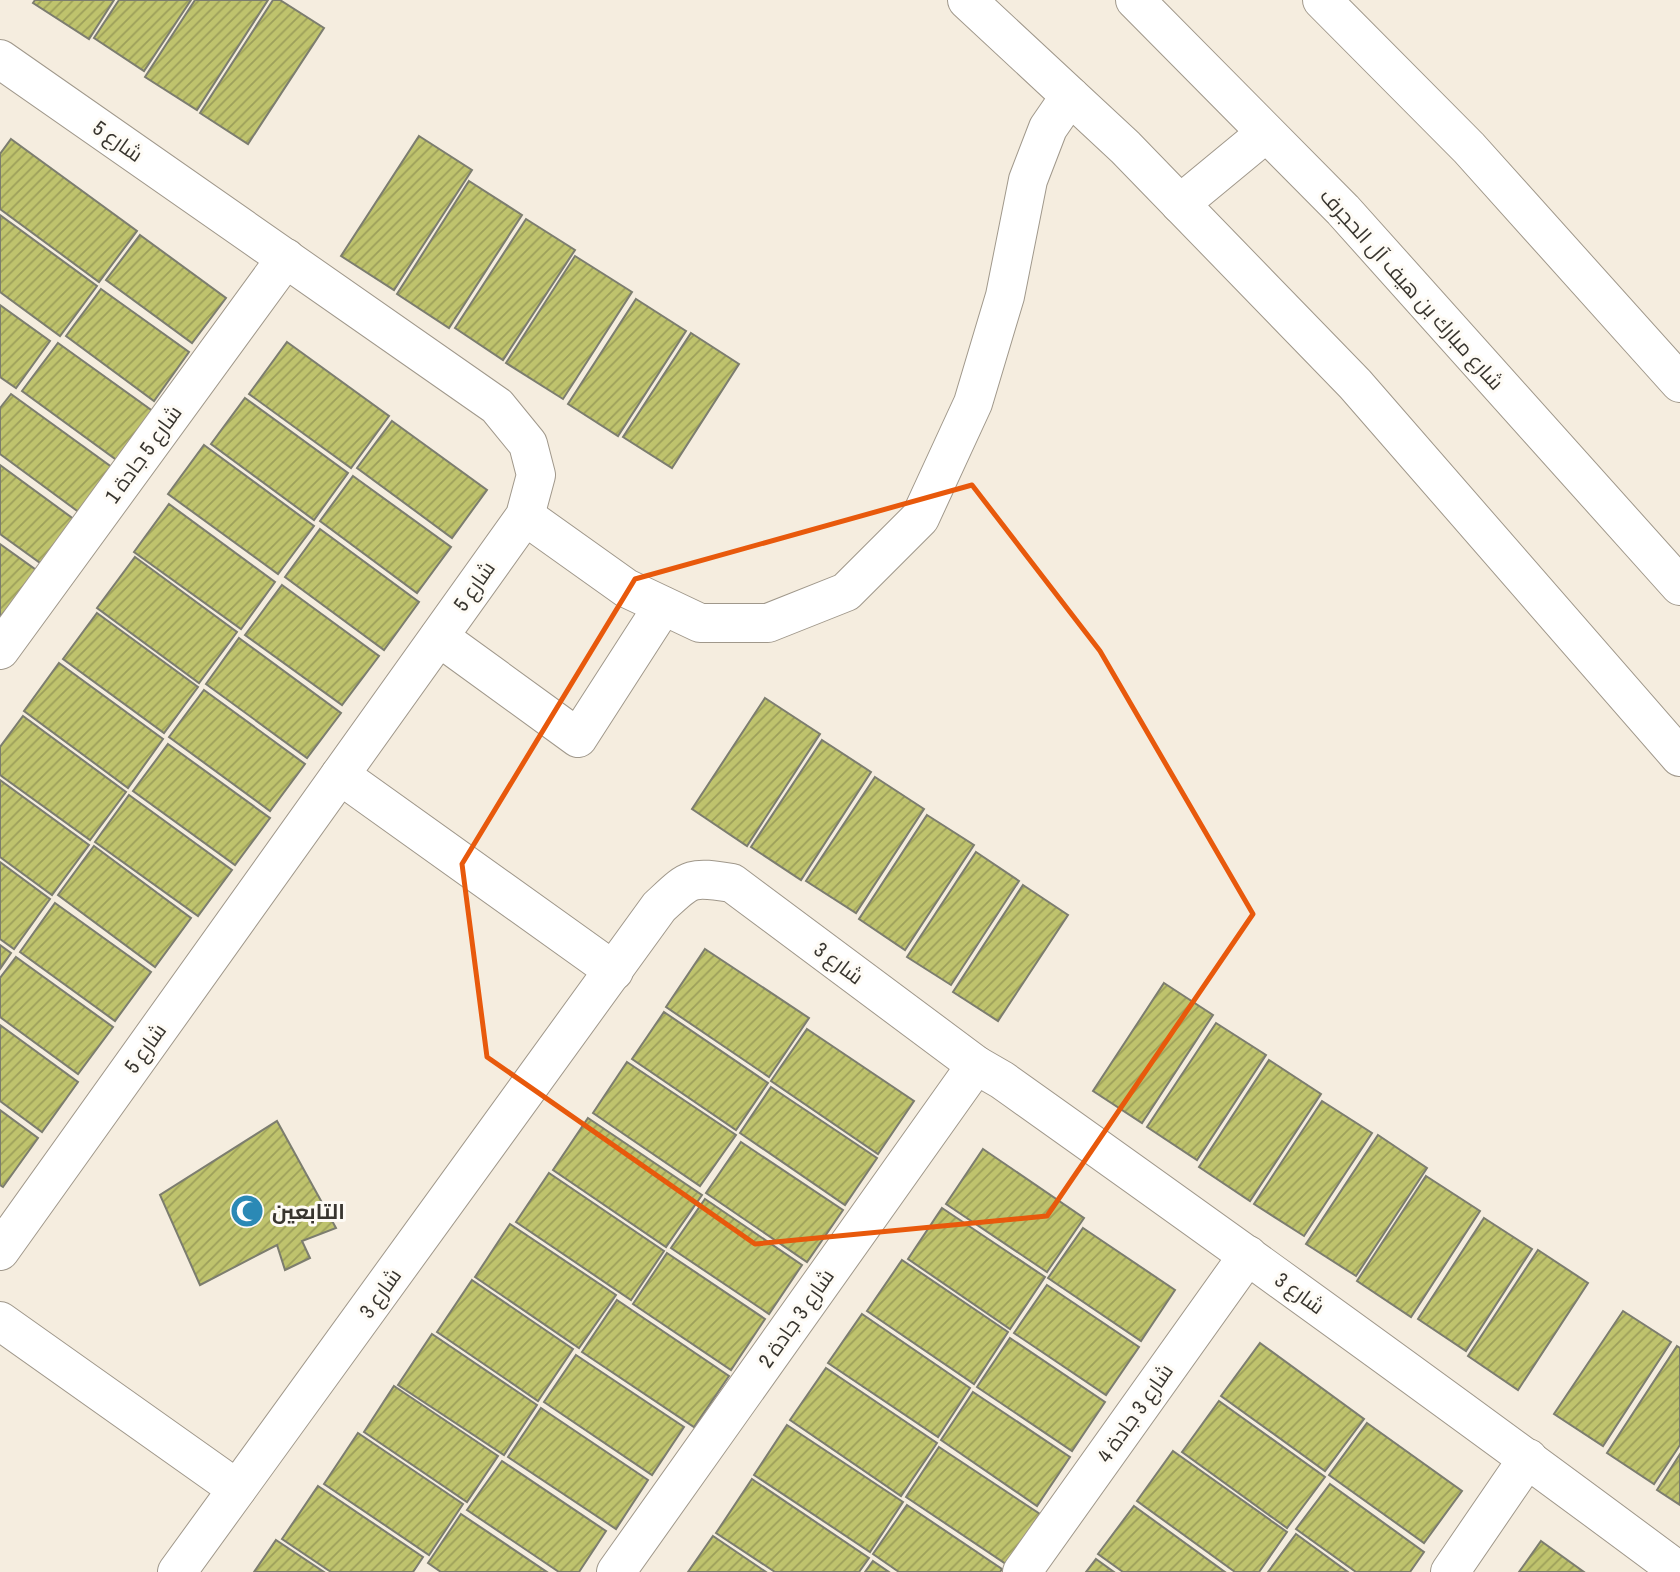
<svg xmlns="http://www.w3.org/2000/svg" width="1680" height="1572" font-family="'Archivo Narrow',Cairo,sans-serif">
  <defs>
    <pattern id="building-hatch" width="6" height="6" patternUnits="userSpaceOnUse" patternTransform="scale(1.75)"><rect width="6" height="6" fill="#bfc36d"/><path d="M-1 1l2-2M0 6l6-6M5 7l2-2" fill="none" stroke="#9c9f5a"/></pattern>
  </defs>
  <rect width="100%" height="100%" fill="#f5eddf"/>
  <!-- building -->
  <g fill="url(#building-hatch)" stroke="#7c7d6f" stroke-width="2">
    <path d="M 35,0 L 114,0 L 89,39 L 33,3 Z"/>
    <path d="M 119,0 L 191,0 L 144,71 L 94,38 Z"/>
    <path d="M 195,0 L 268,0 L 197,110 L 145,77 Z"/>
    <path d="M 273,0 L 280,0 L 324,28 L 248,144 L 200,113 Z"/>
    <path d="M 419,136 L 472,170 L 394,290 L 341,256 Z"/>
    <path d="M 11,139 L 137,231 L 99,282 L 0,209 L 0,154 Z"/>
    <path d="M 469,181 L 522,215 L 449,328 L 397,294 Z"/>
    <path d="M 0,215 L 97,286 L 60,336 L 0,292 Z"/>
    <path d="M 526,219 L 575,250 L 503,360 L 455,328 Z"/>
    <path d="M 140,235 L 226,298 L 192,343 L 106,280 Z"/>
    <path d="M 575,256 L 632,292 L 563,399 L 506,363 Z"/>
    <path d="M 101,289 L 189,352 L 154,401 L 66,336 Z"/>
    <path d="M 636,299 L 686,331 L 618,436 L 568,404 Z"/>
    <path d="M 0,305 L 50,341 L 16,388 L 0,377 Z"/>
    <path d="M 691,333 L 739,364 L 672,468 L 623,437 Z"/>
    <path d="M 287,342 L 389,416 L 351,468 L 249,394 Z"/>
    <path d="M 58,343 L 154,412 L 118,461 L 22,391 Z"/>
    <path d="M 11,394 L 113,468 L 80,513 L 0,454 L 0,408 Z"/>
    <path d="M 245,398 L 348,473 L 314,520 L 211,444 Z"/>
    <path d="M 392,421 L 487,490 L 452,538 L 357,468 Z"/>
    <path d="M 204,445 L 314,526 L 278,574 L 168,494 Z"/>
    <path d="M 0,465 L 75,520 L 43,565 L 0,534 Z"/>
    <path d="M 353,476 L 451,547 L 417,593 L 320,521 Z"/>
    <path d="M 169,504 L 275,582 L 241,629 L 134,552 Z"/>
    <path d="M 320,529 L 419,602 L 384,650 L 285,577 Z"/>
    <path d="M 0,544 L 39,572 L 0,617 Z"/>
    <path d="M 135,557 L 237,632 L 199,683 L 97,608 Z"/>
    <path d="M 282,585 L 379,656 L 342,705 L 245,635 Z"/>
    <path d="M 97,613 L 198,687 L 164,733 L 63,659 Z"/>
    <path d="M 239,638 L 341,713 L 307,758 L 206,684 Z"/>
    <path d="M 59,663 L 163,739 L 128,788 L 24,711 Z"/>
    <path d="M 204,690 L 305,764 L 270,811 L 169,737 Z"/>
    <path d="M 765,698 L 820,734 L 747,846 L 692,809 Z"/>
    <path d="M 23,716 L 126,792 L 90,840 L 0,775 L 0,747 Z"/>
    <path d="M 822,740 L 871,772 L 801,880 L 751,847 Z"/>
    <path d="M 168,744 L 270,818 L 235,865 L 133,791 Z"/>
    <path d="M 875,777 L 924,809 L 856,913 L 806,881 Z"/>
    <path d="M 0,780 L 89,845 L 52,895 L 0,857 Z"/>
    <path d="M 129,795 L 232,870 L 198,916 L 95,842 Z"/>
    <path d="M 927,815 L 974,845 L 905,950 L 859,919 Z"/>
    <path d="M 94,846 L 191,918 L 155,967 L 58,895 Z"/>
    <path d="M 976,852 L 1019,881 L 951,985 L 907,957 Z"/>
    <path d="M 0,862 L 50,899 L 14,949 L 0,939 Z"/>
    <path d="M 1023,885 L 1068,915 L 998,1021 L 953,992 Z"/>
    <path d="M 55,903 L 151,972 L 115,1021 L 20,952 Z"/>
    <path d="M 0,945 L 11,953 L 0,969 Z"/>
    <path d="M 705,949 L 809,1018 L 769,1077 L 666,1007 Z"/>
    <path d="M 16,957 L 113,1027 L 78,1074 L 0,1017 L 0,978 Z"/>
    <path d="M 1164,983 L 1213,1015 L 1142,1123 L 1093,1091 Z"/>
    <path d="M 664,1012 L 768,1083 L 736,1130 L 632,1059 Z"/>
    <path d="M 1216,1023 L 1266,1055 L 1197,1160 L 1147,1127 Z"/>
    <path d="M 0,1025 L 78,1082 L 42,1132 L 0,1101 Z"/>
    <path d="M 807,1029 L 914,1101 L 878,1154 L 771,1081 Z"/>
    <path d="M 1269,1060 L 1321,1094 L 1250,1201 L 1199,1167 Z"/>
    <path d="M 627,1062 L 736,1135 L 700,1186 L 593,1113 Z"/>
    <path d="M 771,1087 L 877,1158 L 845,1205 L 740,1133 Z"/>
    <path d="M 1322,1101 L 1372,1133 L 1304,1236 L 1254,1204 Z"/>
    <path d="M 0,1110 L 38,1138 L 3,1187 L 0,1185 Z"/>
    <path d="M 588,1118 L 702,1195 L 666,1247 L 553,1170 Z"/>
    <path d="M 277,1121 L 336,1228 L 302,1241 L 310,1258 L 285,1270 L 277,1245 L 200,1285 L 160,1195 Z"/>
    <path d="M 1378,1135 L 1427,1168 L 1356,1276 L 1306,1244 Z"/>
    <path d="M 741,1142 L 843,1210 L 807,1262 L 706,1193 Z"/>
    <path d="M 983,1149 L 1084,1218 L 1047,1272 L 946,1204 Z"/>
    <path d="M 549,1173 L 664,1251 L 631,1300 L 516,1222 Z"/>
    <path d="M 1426,1176 L 1480,1211 L 1411,1317 L 1357,1281 Z"/>
    <path d="M 705,1199 L 802,1265 L 769,1314 L 671,1248 Z"/>
    <path d="M 942,1208 L 1045,1277 L 1010,1329 L 908,1259 Z"/>
    <path d="M 1484,1218 L 1532,1249 L 1466,1351 L 1418,1319 Z"/>
    <path d="M 510,1224 L 616,1295 L 579,1348 L 475,1277 Z"/>
    <path d="M 1083,1228 L 1175,1290 L 1141,1341 L 1048,1278 Z"/>
    <path d="M 1538,1250 L 1588,1283 L 1518,1390 L 1468,1356 Z"/>
    <path d="M 667,1253 L 765,1319 L 731,1370 L 633,1304 Z"/>
    <path d="M 902,1260 L 1008,1332 L 974,1384 L 867,1311 Z"/>
    <path d="M 472,1280 L 573,1349 L 538,1401 L 437,1332 Z"/>
    <path d="M 1047,1285 L 1139,1347 L 1106,1395 L 1014,1333 Z"/>
    <path d="M 617,1300 L 729,1376 L 694,1427 L 582,1352 Z"/>
    <path d="M 1623,1311 L 1671,1342 L 1603,1446 L 1554,1414 Z"/>
    <path d="M 862,1314 L 970,1388 L 938,1437 L 828,1363 Z"/>
    <path d="M 432,1334 L 537,1405 L 504,1455 L 398,1385 Z"/>
    <path d="M 1010,1338 L 1105,1402 L 1072,1451 L 977,1387 Z"/>
    <path d="M 1260,1343 L 1364,1419 L 1325,1471 L 1221,1396 Z"/>
    <path d="M 1677,1346 L 1680,1348 L 1680,1445 L 1654,1484 L 1607,1453 Z"/>
    <path d="M 576,1355 L 684,1427 L 652,1475 L 544,1402 Z"/>
    <path d="M 826,1368 L 937,1443 L 901,1496 L 790,1420 Z"/>
    <path d="M 394,1386 L 498,1456 L 467,1502 L 364,1432 Z"/>
    <path d="M 973,1392 L 1070,1457 L 1037,1506 L 941,1440 Z"/>
    <path d="M 1219,1401 L 1325,1477 L 1287,1528 L 1182,1452 Z"/>
    <path d="M 541,1408 L 648,1480 L 616,1529 L 508,1457 Z"/>
    <path d="M 1367,1423 L 1462,1491 L 1424,1543 L 1329,1475 Z"/>
    <path d="M 787,1425 L 903,1502 L 870,1552 L 754,1475 Z"/>
    <path d="M 358,1433 L 463,1504 L 429,1555 L 324,1484 Z"/>
    <path d="M 939,1447 L 1040,1514 L 1006,1564 L 906,1497 Z"/>
    <path d="M 1173,1451 L 1287,1532 L 1259,1572 L 1235,1572 L 1137,1501 Z"/>
    <path d="M 1680,1454 L 1680,1505 L 1657,1490 Z"/>
    <path d="M 502,1461 L 606,1531 L 579,1572 L 559,1572 L 467,1510 Z"/>
    <path d="M 752,1479 L 869,1558 L 859,1572 L 775,1572 L 716,1533 Z"/>
    <path d="M 1330,1484 L 1424,1552 L 1410,1572 L 1356,1572 L 1296,1529 Z"/>
    <path d="M 318,1486 L 423,1557 L 413,1572 L 331,1572 L 282,1539 Z"/>
    <path d="M 907,1505 L 1002,1569 L 1000,1572 L 899,1572 L 873,1554 Z"/>
    <path d="M 1134,1506 L 1225,1572 L 1123,1572 L 1098,1554 Z"/>
    <path d="M 461,1514 L 547,1572 L 441,1572 L 428,1563 Z"/>
    <path d="M 1296,1534 L 1348,1572 L 1268,1572 Z"/>
    <path d="M 713,1536 L 766,1572 L 688,1572 Z"/>
    <path d="M 276,1540 L 324,1572 L 254,1572 Z"/>
    <path d="M 1541,1541 L 1584,1572 L 1519,1572 Z"/>
    <path d="M 1096,1559 L 1114,1572 L 1086,1572 Z"/>
    <path d="M 873,1561 L 889,1572 L 865,1572 Z"/>
  </g>
  <g fill="none" stroke-linecap="round" stroke-linejoin="round">
    <defs>
      <g id="minor">
        <path d="M 967,0 L 1125,147 L 1355,384 L 1680,757"/>
        <path d="M 0,59 L 497,406 L 528,444 L 536,475 L 525,516 L 0,1251"/>
        <path d="M 1180,204 L 1266,133"/>
        <path d="M 525,516 L 626,588 L 700,623 L 768,623 L 846,592 L 920,518 L 973,403 L 1005,296 L 1028,180 L 1048,128 L 1070,96"/>
        <path d="M 439,637 L 578,738 L 663,606"/>
        <path d="M 0,650 L 286,258"/>
        <path d="M 340,775 L 614,971"/>
        <path d="M 0,1321 L 237,1489"/>
        <path d="M 177,1572 L 659,907 C 690,878 689,876 732,883 L 976,1065 L 1002,1080 C 1230,1242 1456,1405 1680,1572"/>
        <path d="M 616,1572 L 976,1065"/>
        <path d="M 1022,1572 L 1248,1255"/>
        <path d="M 1450,1572 L 1528,1458"/>
      </g>
      <g id="major">
        <path d="M 1135,0 L 1343,210 L 1680,586"/>
        <path d="M 1322,0 L 1469,148 L 1680,383"/>
      </g>
    </defs>
    <!-- minor casing -->
    <use href="#minor" stroke="#a0988b" stroke-width="40"/>
    <!-- major casing -->
    <use href="#major" stroke="#a0988b" stroke-width="40"/>
    <!-- minor -->
    <use href="#minor" stroke="#fff" stroke-width="38"/>
    <!-- major -->
    <use href="#major" stroke="#fff" stroke-width="38"/>
  </g>
  <!-- marked area -->
  <path fill="none" stroke="#e8590c" stroke-width="5" stroke-linejoin="round" d="M 972,485 L 1100,651 L 1253,914 L 1047,1216 L 755,1244 L 487,1057 L 462,864 L 635,579 Z"/>
  <!-- icons -->
  <defs>
    <symbol id="mosque-disc" viewBox="-11 -11 22 22"><circle r="9.5" fill="#2b89b5" stroke="#fefbf5"/><path d="M3.5-4.9A6 6 0 1 0 3.5 4.9A5 5 0 1 1 3.5-4.9Z" fill="#fff"/></symbol>
  </defs>
  <g fill-rule="evenodd">
    <use href="#mosque-disc" x="228" y="1192" width="38" height="38"/>
  </g>
  <g text-anchor="middle" dominant-baseline="central" stroke-width="6" stroke-linejoin="round" paint-order="stroke">
    <!-- street labels -->
    <g font-size="21" fill="#38352f" stroke="#fefbf5">
      <text transform="translate(118 141) rotate(35)">شارع 5</text>
      <text transform="translate(1412 289) rotate(48)">شارع مبارك بن هيف آل الحجرف</text>
      <text transform="translate(143 454) rotate(-54)">شارع 5 جادة 1</text>
      <text transform="translate(474 586) rotate(-55)">شارع 5</text>
      <text transform="translate(839 963) rotate(37)">شارع 3</text>
      <text transform="translate(145 1048) rotate(-54)">شارع 5</text>
      <text transform="translate(380 1293) rotate(-54)">شارع 3</text>
      <text transform="translate(1300 1293) rotate(36)">شارع 3</text>
      <text transform="translate(796 1318) rotate(-55)">شارع 3 جادة 2</text>
      <text transform="translate(1135 1413) rotate(-55)">شارع 3 جادة 4</text>
    </g>
    <!-- poi labels -->
    <g font-size="21" font-weight="bold" fill="#38352f" stroke="#fefbf5" text-anchor="start">
      <text x="272" y="1211">التابعين</text>
    </g>
  </g>
</svg>
